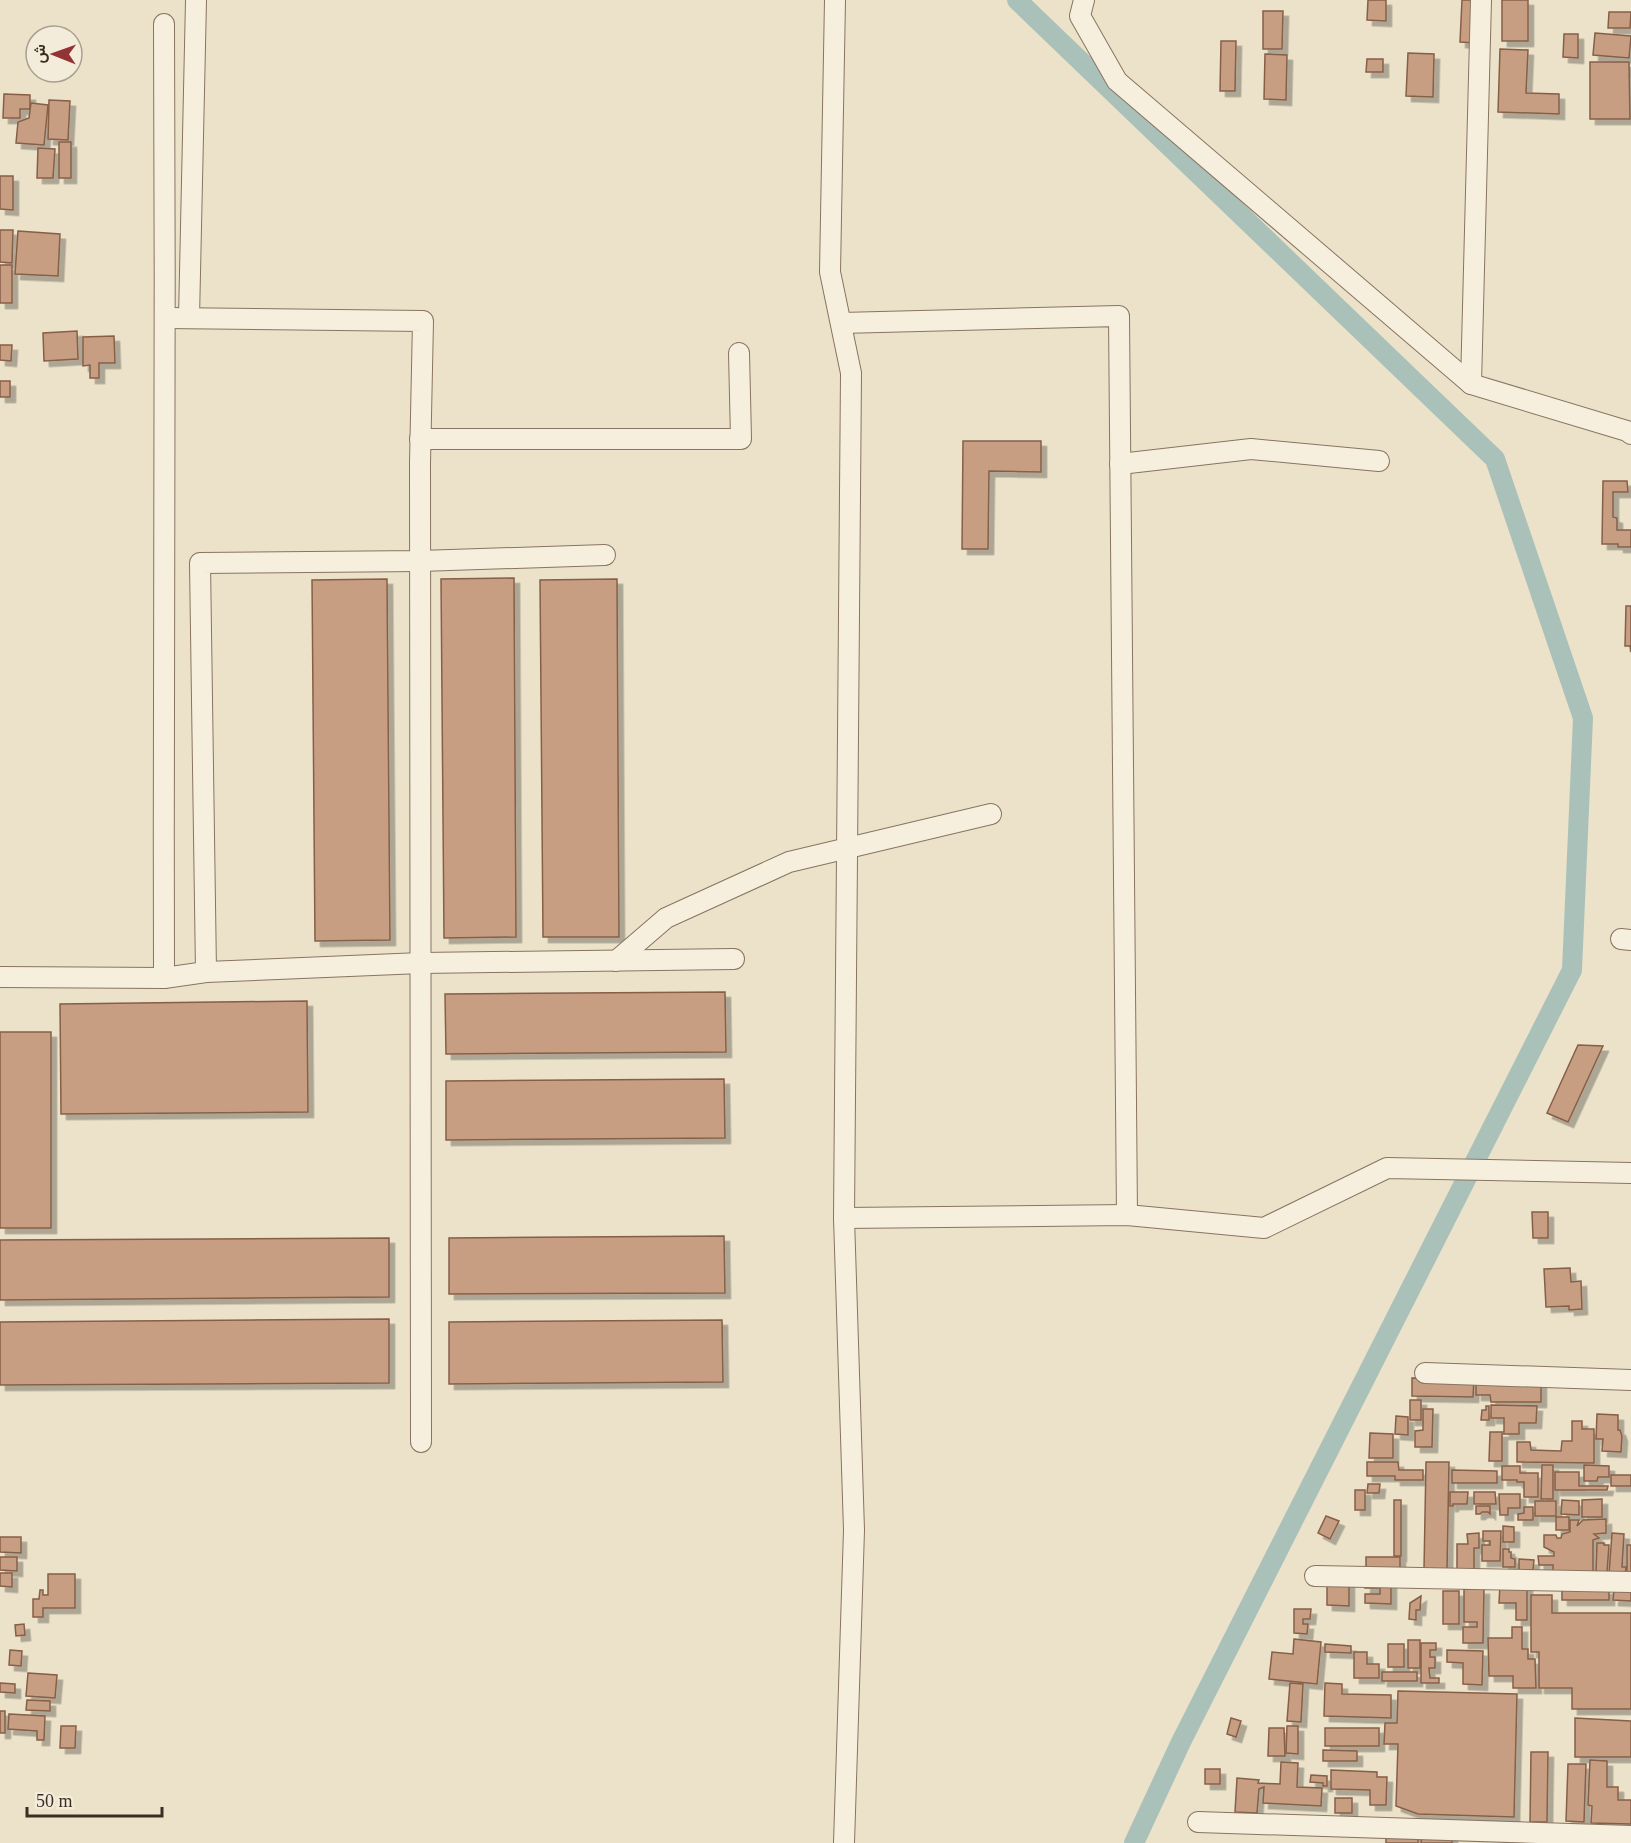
<svg xmlns="http://www.w3.org/2000/svg" width="1631" height="1843" font-family="'Times New Roman',Vazirmatn,serif">
  <defs>
    <filter id="shadow"><feDropShadow dx="5.5" dy="5.5" stdDeviation="0" flood-color="#0004"/></filter>
  </defs>
  <rect width="100%" height="100%" fill="#ece2ca"/>
  <g fill="none" stroke-linecap="round" stroke-linejoin="round">
    <!-- canal -->
    <path stroke="#aac1ba" stroke-width="20" d="M 1017,0 L 1495,459 L 1583,718 L 1572,970 L 1181,1742 L 1134,1843"/>
  </g>
  <!-- building -->
  <g fill="#c89e83" stroke="#865f47" stroke-width="1.5" filter="url(#shadow)">
    <path d="M 1368,0 L 1386,0 L 1386,21 L 1367,20 Z"/>
    <path d="M 1462,0 L 1478,0 L 1476,43 L 1460,42 Z"/>
    <rect x="1502" y="0" width="26" height="41"/>
    <path d="M 1263,11 L 1283,11 L 1282,49 L 1263,49 Z"/>
    <path d="M 1609,12 L 1631,12 L 1630,28 L 1608,28 Z"/>
    <path d="M 1595,33 L 1631,36 L 1629,58 L 1593,55 Z"/>
    <path d="M 1564,34 L 1578,34 L 1578,58 L 1563,57 Z"/>
    <path d="M 1221,41 L 1236,41 L 1235,91 L 1220,91 Z"/>
    <path d="M 1500,49 L 1528,50 L 1526,93 L 1559,94 L 1559,114 L 1498,112 Z"/>
    <path d="M 1408,53 L 1434,54 L 1433,97 L 1406,96 Z"/>
    <path d="M 1265,54 L 1287,55 L 1286,100 L 1264,99 Z"/>
    <path d="M 1367,59 L 1383,59 L 1383,72 L 1366,72 Z"/>
    <path d="M 1590,62 L 1629,62 L 1630,119 L 1590,119 Z"/>
    <path d="M 4,94 L 30,95 L 30,109 L 20,109 L 20,118 L 3,118 Z"/>
    <path d="M 49,100 L 70,101 L 68,140 L 48,139 Z"/>
    <path d="M 31,103 L 48,105 L 44,145 L 16,143 L 18,122 L 29,118 Z"/>
    <rect x="59" y="142" width="12" height="36"/>
    <path d="M 38,148 L 55,149 L 53,178 L 37,178 Z"/>
    <path d="M 0,176 L 13,176 L 13,210 L 0,209 Z"/>
    <path d="M 0,230 L 13,230 L 12,263 L 0,262 Z"/>
    <path d="M 18,231 L 60,234 L 58,276 L 15,274 Z"/>
    <rect x="0" y="265" width="12" height="38"/>
    <path d="M 77,331 L 78,359 L 44,361 L 43,333 Z"/>
    <path d="M 114,336 L 115,363 L 99,363 L 99,378 L 90,378 L 90,365 L 83,366 L 83,337 Z"/>
    <path d="M 0,345 L 12,345 L 11,361 L 0,360 Z"/>
    <rect x="0" y="381" width="10" height="16"/>
    <path d="M 963,441 L 1041,441 L 1041,472 L 989,471 L 988,549 L 962,549 Z"/>
    <path d="M 1603,481 L 1627,481 L 1628,492 L 1613,492 L 1613,517 L 1617,518 L 1617,530 L 1631,530 L 1631,547 L 1618,547 L 1618,544 L 1602,544 Z"/>
    <path d="M 514,578 L 516,937 L 444,938 L 441,579 Z"/>
    <path d="M 387,579 L 390,940 L 315,941 L 312,580 Z"/>
    <path d="M 617,579 L 619,937 L 543,937 L 540,580 Z"/>
    <path d="M 1626,606 L 1631,606 L 1631,652 L 1630,646 L 1625,646 Z"/>
    <path d="M 725,992 L 726,1052 L 446,1054 L 445,994 Z"/>
    <path d="M 307,1001 L 308,1112 L 61,1114 L 60,1004 Z"/>
    <rect x="0" y="1032" width="51" height="196"/>
    <path d="M 1578,1045 L 1603,1046 L 1568,1122 L 1547,1113 Z"/>
    <path d="M 724,1079 L 725,1138 L 446,1140 L 446,1081 Z"/>
    <path d="M 1532,1212 L 1548,1212 L 1548,1238 L 1533,1238 Z"/>
    <path d="M 724,1236 L 725,1293 L 449,1294 L 449,1238 Z"/>
    <path d="M 389,1238 L 389,1297 L 0,1300 L 0,1240 Z"/>
    <path d="M 1570,1268 L 1571,1282 L 1581,1281 L 1582,1309 L 1569,1310 L 1569,1306 L 1546,1307 L 1544,1269 Z"/>
    <path d="M 389,1319 L 389,1383 L 0,1385 L 0,1322 Z"/>
    <path d="M 722,1320 L 723,1382 L 449,1384 L 449,1322 Z"/>
    <path d="M 1412,1378 L 1474,1379 L 1473,1397 L 1412,1396 Z"/>
    <path d="M 1476,1380 L 1541,1380 L 1541,1402 L 1491,1402 L 1490,1395 L 1476,1395 Z"/>
    <rect x="1410" y="1400" width="11" height="20"/>
    <path d="M 1491,1405 L 1537,1406 L 1536,1423 L 1519,1423 L 1519,1434 L 1502,1434 L 1502,1461 L 1489,1461 L 1490,1432 L 1504,1432 L 1504,1418 L 1491,1418 Z"/>
    <path d="M 1486,1406 L 1489,1406 L 1489,1420 L 1481,1420 L 1482,1410 L 1486,1410 Z"/>
    <path d="M 1423,1409 L 1433,1409 L 1432,1447 L 1415,1447 L 1415,1431 L 1423,1430 Z"/>
    <path d="M 1597,1414 L 1618,1415 L 1618,1430 L 1620,1430 L 1622,1436 L 1621,1452 L 1602,1451 L 1603,1439 L 1596,1439 Z"/>
    <path d="M 1396,1416 L 1408,1417 L 1408,1435 L 1395,1434 Z"/>
    <path d="M 1572,1421 L 1582,1421 L 1582,1429 L 1594,1429 L 1594,1463 L 1517,1462 L 1517,1442 L 1530,1442 L 1531,1450 L 1561,1451 L 1562,1441 L 1572,1441 Z"/>
    <path d="M 1370,1433 L 1393,1434 L 1393,1458 L 1369,1458 Z"/>
    <path d="M 1367,1462 L 1398,1462 L 1399,1470 L 1423,1470 L 1423,1480 L 1395,1480 L 1395,1476 L 1367,1476 Z"/>
    <path d="M 1426,1462 L 1449,1462 L 1447,1570 L 1424,1569 Z"/>
    <path d="M 1542,1465 L 1553,1465 L 1553,1499 L 1541,1499 Z"/>
    <path d="M 1584,1465 L 1609,1466 L 1609,1477 L 1598,1477 L 1597,1481 L 1584,1481 Z"/>
    <path d="M 1502,1466 L 1520,1466 L 1520,1473 L 1538,1473 L 1538,1497 L 1524,1497 L 1524,1482 L 1517,1482 L 1517,1480 L 1502,1480 Z"/>
    <path d="M 1452,1470 L 1497,1471 L 1497,1483 L 1452,1483 Z"/>
    <path d="M 1555,1472 L 1579,1472 L 1579,1486 L 1608,1486 L 1607,1490 L 1555,1490 Z"/>
    <rect x="1611" y="1475" width="20" height="11"/>
    <path d="M 1368,1484 L 1380,1484 L 1379,1493 L 1367,1493 Z"/>
    <rect x="1355" y="1490" width="10" height="20"/>
    <path d="M 1450,1492 L 1468,1492 L 1467,1504 L 1453,1504 L 1453,1506 L 1450,1506 Z"/>
    <path d="M 1474,1492 L 1495,1492 L 1496,1504 L 1474,1504 Z"/>
    <path d="M 1499,1494 L 1520,1494 L 1520,1508 L 1508,1508 L 1508,1515 L 1500,1515 Z"/>
    <path d="M 1602,1499 L 1602,1517 L 1582,1517 L 1582,1500 Z"/>
    <rect x="1394" y="1500" width="7" height="56"/>
    <path d="M 1562,1500 L 1579,1501 L 1579,1515 L 1561,1514 Z"/>
    <rect x="1535" y="1501" width="21" height="15"/>
    <path d="M 1476,1506 L 1490,1506 L 1490,1514 L 1488,1512 L 1482,1512 L 1480,1514 L 1476,1514 Z"/>
    <path d="M 1524,1507 L 1533,1507 L 1533,1520 L 1518,1520 L 1518,1514 L 1524,1513 Z"/>
    <path d="M 1326,1516 L 1339,1521 L 1330,1539 L 1318,1533 Z"/>
    <rect x="1556" y="1517" width="13" height="13"/>
    <path d="M 1606,1519 L 1606,1533 L 1594,1534 L 1599,1538 L 1593,1540 L 1593,1574 L 1553,1574 L 1553,1565 L 1539,1565 L 1538,1556 L 1554,1556 L 1554,1552 L 1544,1547 L 1544,1535 L 1556,1535 L 1557,1538 L 1561,1538 L 1562,1534 L 1570,1532 L 1570,1520 L 1579,1520 L 1577,1526 L 1583,1520 Z"/>
    <path d="M 1503,1526 L 1514,1527 L 1514,1542 L 1503,1542 Z"/>
    <path d="M 1483,1531 L 1501,1531 L 1500,1561 L 1482,1561 L 1482,1545 L 1490,1545 L 1490,1541 L 1483,1541 Z"/>
    <path d="M 1479,1533 L 1479,1548 L 1474,1548 L 1474,1569 L 1457,1570 L 1457,1544 L 1468,1544 L 1467,1534 Z"/>
    <path d="M 1612,1533 L 1624,1534 L 1622,1567 L 1626,1567 L 1625,1575 L 1609,1574 Z"/>
    <path d="M 0,1537 L 21,1537 L 21,1553 L 0,1552 Z"/>
    <path d="M 1597,1543 L 1604,1543 L 1604,1545 L 1609,1545 L 1607,1572 L 1596,1572 Z"/>
    <rect x="1627" y="1545" width="4" height="29"/>
    <path d="M 1503,1549 L 1509,1549 L 1509,1552 L 1511,1552 L 1511,1558 L 1515,1559 L 1515,1567 L 1503,1567 Z"/>
    <path d="M 0,1557 L 17,1557 L 17,1571 L 0,1570 Z"/>
    <rect x="1366" y="1557" width="34" height="11"/>
    <path d="M 1519,1559 L 1534,1560 L 1533,1570 L 1519,1570 Z"/>
    <path d="M 0,1573 L 12,1573 L 12,1587 L 0,1586 Z"/>
    <path d="M 48,1574 L 75,1574 L 75,1608 L 43,1608 L 43,1617 L 33,1617 L 33,1599 L 39,1599 L 40,1590 L 43,1590 L 43,1595 L 48,1595 Z"/>
    <path d="M 1366,1574 L 1391,1581 L 1391,1604 L 1365,1603 L 1365,1594 L 1380,1594 L 1380,1588 L 1365,1588 Z"/>
    <path d="M 1327,1580 L 1349,1580 L 1349,1606 L 1327,1605 Z"/>
    <path d="M 1500,1585 L 1527,1585 L 1527,1620 L 1516,1620 L 1516,1603 L 1499,1603 Z"/>
    <path d="M 1464,1589 L 1484,1589 L 1483,1643 L 1463,1643 L 1463,1627 L 1477,1627 L 1477,1622 L 1464,1622 Z"/>
    <rect x="1562" y="1589" width="47" height="11"/>
    <path d="M 1614,1589 L 1631,1590 L 1631,1601 L 1613,1600 Z"/>
    <rect x="1443" y="1591" width="16" height="33"/>
    <path d="M 1531,1595 L 1552,1595 L 1552,1613 L 1631,1613 L 1631,1709 L 1572,1709 L 1572,1688 L 1539,1688 L 1539,1652 L 1531,1652 Z"/>
    <path d="M 1421,1596 L 1420,1610 L 1416,1610 L 1416,1620 L 1409,1619 L 1410,1603 Z"/>
    <path d="M 1294,1609 L 1311,1609 L 1310,1619 L 1303,1619 L 1303,1624 L 1308,1624 L 1307,1634 L 1294,1633 Z"/>
    <path d="M 24,1624 L 25,1635 L 16,1636 L 15,1625 Z"/>
    <path d="M 1512,1627 L 1522,1627 L 1522,1649 L 1528,1649 L 1528,1659 L 1535,1659 L 1536,1688 L 1513,1688 L 1513,1676 L 1489,1676 L 1488,1638 L 1512,1638 Z"/>
    <path d="M 1294,1639 L 1321,1642 L 1317,1684 L 1269,1679 L 1272,1652 L 1293,1654 Z"/>
    <rect x="1408" y="1640" width="12" height="28"/>
    <path d="M 1421,1643 L 1436,1643 L 1436,1650 L 1430,1650 L 1430,1657 L 1435,1657 L 1435,1668 L 1429,1668 L 1430,1678 L 1439,1678 L 1439,1683 L 1421,1683 Z"/>
    <path d="M 1325,1644 L 1351,1646 L 1351,1653 L 1325,1652 Z"/>
    <rect x="1388" y="1644" width="16" height="23"/>
    <path d="M 10,1650 L 22,1651 L 21,1666 L 9,1665 Z"/>
    <path d="M 1447,1650 L 1483,1651 L 1482,1685 L 1463,1684 L 1463,1663 L 1447,1662 Z"/>
    <path d="M 1354,1652 L 1367,1652 L 1367,1664 L 1379,1664 L 1379,1678 L 1354,1678 Z"/>
    <rect x="1382" y="1672" width="35" height="9"/>
    <path d="M 28,1673 L 57,1675 L 55,1698 L 26,1696 Z"/>
    <path d="M 0,1683 L 15,1684 L 15,1693 L 0,1692 Z"/>
    <path d="M 1290,1683 L 1303,1684 L 1301,1722 L 1287,1721 Z"/>
    <path d="M 1325,1683 L 1342,1684 L 1342,1694 L 1391,1695 L 1391,1718 L 1324,1716 Z"/>
    <path d="M 1398,1691 L 1517,1694 L 1514,1817 L 1418,1814 L 1396,1806 L 1398,1744 L 1384,1744 L 1385,1723 L 1397,1723 Z"/>
    <path d="M 27,1700 L 50,1701 L 50,1711 L 26,1710 Z"/>
    <rect x="0" y="1711" width="5" height="22"/>
    <path d="M 9,1714 L 45,1716 L 44,1740 L 37,1740 L 37,1731 L 8,1729 Z"/>
    <path d="M 1231,1718 L 1241,1721 L 1236,1737 L 1227,1734 Z"/>
    <path d="M 1575,1718 L 1631,1721 L 1631,1757 L 1575,1757 Z"/>
    <path d="M 61,1726 L 76,1726 L 75,1748 L 60,1748 Z"/>
    <path d="M 1287,1726 L 1298,1726 L 1298,1754 L 1286,1753 Z"/>
    <path d="M 1269,1728 L 1284,1728 L 1285,1756 L 1268,1756 Z"/>
    <rect x="1325" y="1728" width="54" height="18"/>
    <path d="M 1323,1750 L 1357,1751 L 1357,1761 L 1323,1761 Z"/>
    <path d="M 1531,1752 L 1548,1752 L 1547,1822 L 1530,1822 Z"/>
    <path d="M 1590,1760 L 1607,1761 L 1607,1787 L 1618,1787 L 1618,1800 L 1631,1800 L 1631,1824 L 1591,1823 L 1592,1806 L 1588,1805 Z"/>
    <path d="M 1281,1762 L 1298,1763 L 1297,1787 L 1322,1788 L 1321,1806 L 1263,1803 L 1264,1787 L 1259,1789 L 1257,1813 L 1235,1812 L 1237,1778 L 1259,1780 L 1258,1783 L 1280,1784 Z"/>
    <path d="M 1568,1764 L 1586,1764 L 1584,1822 L 1566,1821 Z"/>
    <rect x="1205" y="1769" width="15" height="15"/>
    <path d="M 1331,1770 L 1377,1772 L 1377,1777 L 1387,1777 L 1386,1805 L 1370,1805 L 1370,1790 L 1331,1789 Z"/>
    <path d="M 1311,1775 L 1327,1776 L 1327,1786 L 1323,1786 L 1323,1783 L 1310,1782 Z"/>
    <rect x="1335" y="1798" width="17" height="15"/>
    <rect x="1386" y="1833" width="32" height="10"/>
    <path d="M 1422,1833 L 1452,1833 L 1452,1843 L 1421,1843 Z"/>
  </g>
  <g fill="none" stroke-linecap="round" stroke-linejoin="round">
    <defs>
      <g id="minor">
        <path d="M 835,0 L 830,272 L 851,373 L 844,1218 L 854,1530 L 844,1843"/>
        <path d="M 1084,0 L 1080,16 L 1117,81 L 1471,384 L 1627,431 L 1631,434"/>
        <path d="M 166,318 L 423,321 L 420,463 L 421,1442"/>
        <path d="M 189,318 L 196,0"/>
        <path d="M 841,323 L 1119,316 L 1127,1215"/>
        <path d="M 1471,384 L 1481,0"/>
        <path d="M 420,439 L 741,439 L 739,353"/>
        <path d="M 1120,464 L 1251,449 L 1379,461"/>
        <path d="M 1621,939 L 1631,940"/>
        <path d="M 616,961 L 666,918 L 789,862 L 991,814"/>
        <path d="M 206,972 L 200,563 L 420,561 L 605,555"/>
        <path d="M 0,977 L 164,978 L 206,972 L 421,963 L 734,959"/>
        <path d="M 164,978 C 163,660 166,342 164,24"/>
        <path d="M 844,1218 L 1127,1215 L 1264,1228 L 1387,1168 L 1631,1173"/>
        <path d="M 1425,1373 L 1631,1380"/>
        <path d="M 1315,1576 L 1631,1582"/>
        <path d="M 1198,1822 L 1631,1836"/>
      </g>
    </defs>
    <!-- minor casing -->
    <use href="#minor" stroke="#887460" stroke-width="22"/>
    <!-- minor -->
    <use href="#minor" stroke="#f7efdd" stroke-width="20"/>
  </g>
  <!-- north arrow -->
  <g transform="translate(54 54) rotate(271)"><circle r="28" fill="#f4ecda" stroke="#aaa090" stroke-width="1.5"/>
  <path d="M0-4.5L10 22L0 15L-10 22Z" fill="#933336"/>
  <text y="-9" font-size="16" font-weight="bold" text-anchor="middle" fill="#3a2d22">ش</text>
  </g>
  <!-- scale -->
  <path d="M27 1807v9h135v-9" fill="none" stroke="#3a2d22" stroke-width="3"/>
  <text x="36" y="1807" font-size="18" fill="#3a2d22" stroke="#f4ecda" stroke-width="4.5" paint-order="stroke">50 m</text>
</svg>
